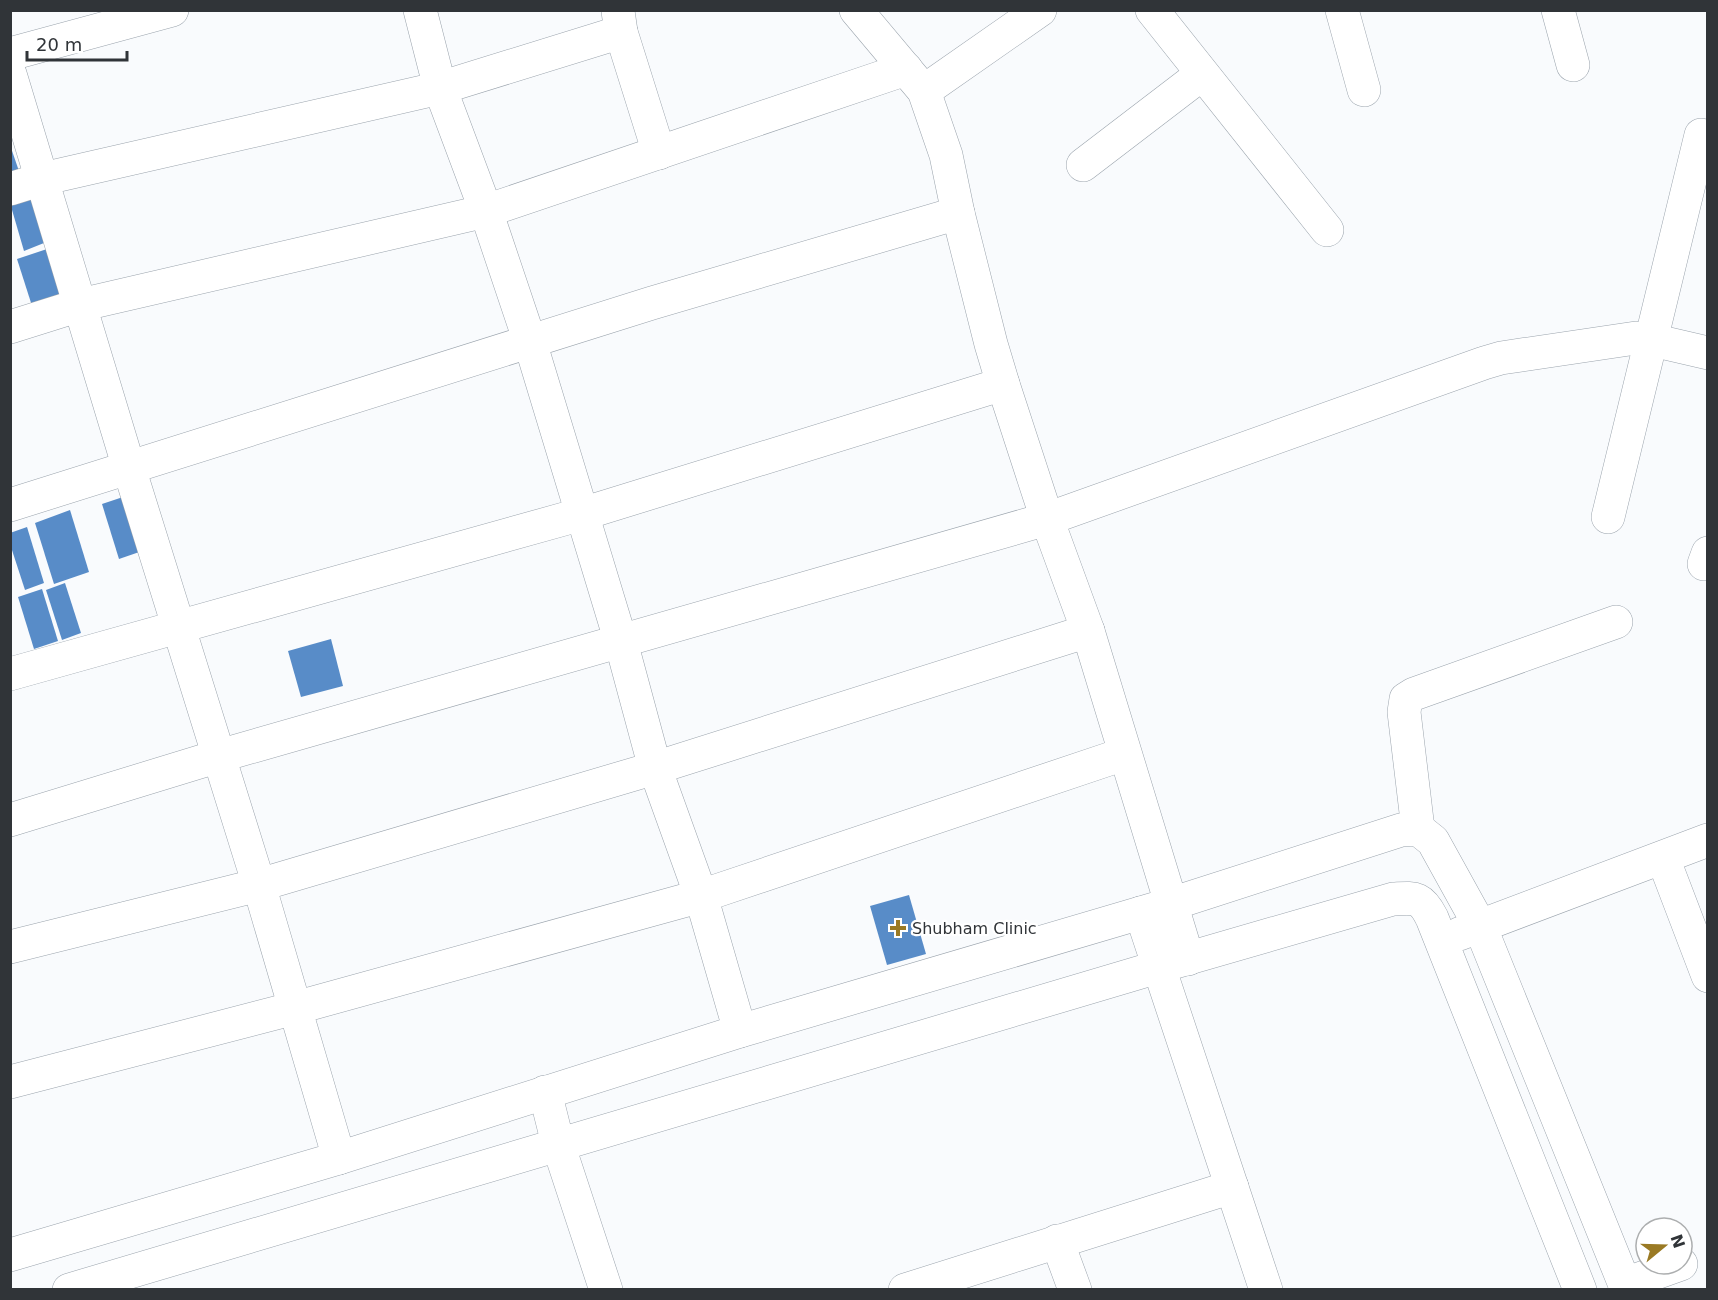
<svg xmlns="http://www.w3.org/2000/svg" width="1718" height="1300" font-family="'DejaVu Sans',sans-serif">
  <rect width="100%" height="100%" fill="#f9fbfd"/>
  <!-- building -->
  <g fill="#588cc8">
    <path d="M 10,145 L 20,174 L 10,177 Z"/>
    <path d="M 36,194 L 49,241 L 24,251 L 10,203 Z"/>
    <path d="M 59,245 L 73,295 L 33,309 L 17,259 Z"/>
    <path d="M 129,495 L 148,549 L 119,559 L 102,504 Z"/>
    <path d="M 70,510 L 89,572 L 54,584 L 35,523 Z"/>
    <path d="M 27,527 L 44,583 L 25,590 L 10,544 L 10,533 Z"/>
    <path d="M 65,583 L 81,633 L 62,640 L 46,590 Z"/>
    <path d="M 42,589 L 58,641 L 34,649 L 18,597 Z"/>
    <path d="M 331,639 L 343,686 L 301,697 L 288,651 Z"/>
    <path d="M 909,895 L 926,954 L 887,965 L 870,906 Z"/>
  </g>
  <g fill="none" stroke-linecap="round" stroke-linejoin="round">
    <defs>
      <g id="street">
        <path d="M 420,10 L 440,88 L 486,211 L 530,342 L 621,642 L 655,768 L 701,896 L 740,1031"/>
        <path d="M 856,10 L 924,91 L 946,155 L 958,213 L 991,344 L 1003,384 L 1047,519 L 1088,631 L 1188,959"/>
        <path d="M 1152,10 L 1327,230"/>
        <path d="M 1342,10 L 1364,90"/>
        <path d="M 1558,10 L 1573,65"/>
        <path d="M 618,11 L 621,32 L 659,153"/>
        <path d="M 10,54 L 172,10"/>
        <path d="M 10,74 L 129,468 L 259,885 L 339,1158"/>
        <path d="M 924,91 L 1040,10"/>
        <path d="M 1083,165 L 1202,74"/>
        <path d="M 10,189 L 42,179 L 440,88 L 621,32"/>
        <path d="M 10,327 L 80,305 L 486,211 L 906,69"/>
        <path d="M 10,505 L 652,303 L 958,213"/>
        <path d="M 1608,517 L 1701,135"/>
        <path d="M 1704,564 L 1708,553"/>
        <path d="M 10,674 L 582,514 L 1003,384"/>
        <path d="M 10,820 L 219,756 L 1047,519 L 1484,363 L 1501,358 L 1636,338 L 1652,340 L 1708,353"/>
        <path d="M 1418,829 L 1404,712 L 1406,699 L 1414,694 L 1616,622"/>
        <path d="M 1663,858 L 1708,976"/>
        <path d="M 1141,913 L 1266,1290"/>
        <path d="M 1459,934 L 1708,840"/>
        <path d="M 10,947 L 259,885 L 655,768 L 1088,631"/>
        <path d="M 10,1082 L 295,1008 L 701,896 L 1124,754"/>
        <path d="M 545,1092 L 558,1144 L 606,1290"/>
        <path d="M 1057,1241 L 1075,1290"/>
        <path d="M 10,1255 L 339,1158 L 740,1031 L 1171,904 L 1401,830 L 1418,829 L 1433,841 L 1480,926 L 1627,1290"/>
        <path d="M 1625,1284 L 1681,1264"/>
        <path d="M 69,1290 L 1158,967 L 1393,899 C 1415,898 1421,896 1432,918 L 1580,1290"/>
        <path d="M 905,1290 L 1232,1187"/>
      </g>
    </defs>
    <!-- street casing -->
    <use href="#street" stroke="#9ba4ad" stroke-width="34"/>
    <!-- street -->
    <use href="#street" stroke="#fff" stroke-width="33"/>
  </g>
  <!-- markers -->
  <path fill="#9a7a24" stroke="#fff" stroke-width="2" d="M895 919h6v6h6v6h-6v6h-6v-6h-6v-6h6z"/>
  <g text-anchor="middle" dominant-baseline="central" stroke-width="4.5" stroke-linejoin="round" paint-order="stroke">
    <!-- poi labels -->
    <g font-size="16" fill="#303438" stroke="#fff" text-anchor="start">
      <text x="912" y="928">Shubham Clinic</text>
    </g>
  </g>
  <!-- border -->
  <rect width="1718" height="1300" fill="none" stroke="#303438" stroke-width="24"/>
  <!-- north arrow -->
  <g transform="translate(1664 1246) rotate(71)"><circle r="28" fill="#ffffff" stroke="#acaeaf" stroke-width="1.5"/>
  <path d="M0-4.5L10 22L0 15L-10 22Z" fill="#9a7a24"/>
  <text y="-9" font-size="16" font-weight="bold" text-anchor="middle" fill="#303438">N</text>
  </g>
  <!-- scale -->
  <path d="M27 51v9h100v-9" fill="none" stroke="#303438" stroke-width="3"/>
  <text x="36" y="51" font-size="18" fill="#303438" stroke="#ffffff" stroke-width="4.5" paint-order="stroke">20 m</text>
</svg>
